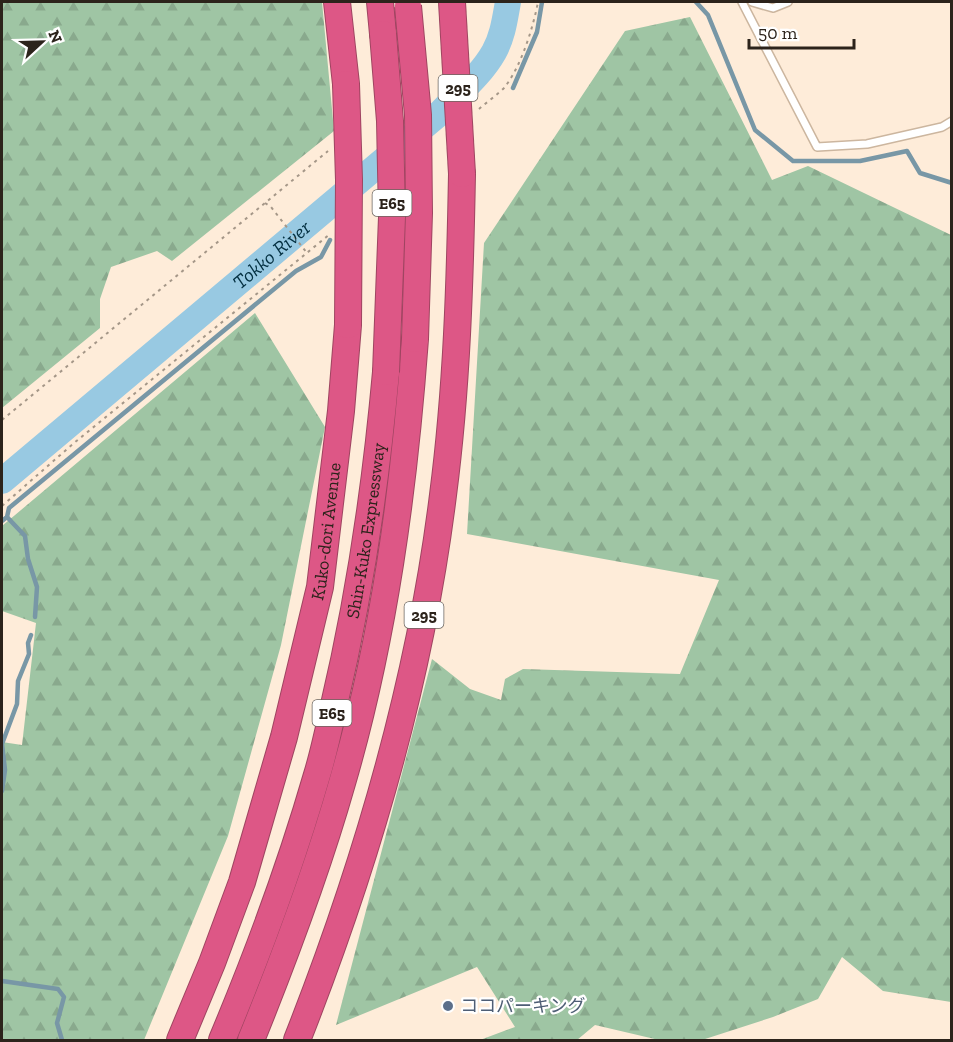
<svg xmlns="http://www.w3.org/2000/svg" width="953" height="1042" font-family="'Zilla Slab','Noto Sans JP',serif">
  <defs>
    <pattern id="forest-firs" width="22" height="20" patternUnits="userSpaceOnUse" patternTransform="scale(1.5)"><rect width="22" height="20" fill="#9fc5a4"/><path d="M5 1l3.5 6h-7zM16 11l3.5 6h-7z" fill="#89a98d"/></pattern>
  </defs>
  <rect width="100%" height="100%" fill="#feecd9"/>
  <!-- forest -->
  <g fill="url(#forest-firs)">
    <path d="M 2,2 L 322,2 L 334,131 L 172,261 L 157,251 L 111,267 L 100,299 L 100,328 L 2,408 Z"/>
    <path d="M 690,17 L 772,180 L 808,166 L 951,235 L 951,1002 L 883,991 L 842,957 L 818,999 L 773,1017 L 702,1040 L 659,1040 L 595,1025 L 577,1040 L 480,1040 L 515,1027 L 477,967 L 336,1025 L 432,659 L 470,689 L 501,700 L 505,679 L 523,669 L 680,674 L 719,580 L 467,534 L 484,243 L 625,31 Z"/>
    <path d="M 255,313 L 325,427 L 281,645 L 228,836 L 144,1040 L 2,1040 L 2,742 L 22,745 L 36,623 L 2,611 L 2,526 Z"/>
  </g>
  <g fill="none" stroke-linecap="round" stroke-linejoin="round">
    <!-- stream -->
    <g stroke="#7897a6" stroke-width="4.5">
      <path d="M 696,2 L 708,15 L 755,130 L 793,161 L 860,161 L 907,151 L 920,173 L 952,183"/>
      <path d="M 513,88 L 537,32 L 542,2"/>
      <path d="M 7,517 L 25,536 L 28,559 L 37,587 L 35,617"/>
      <path d="M 2,521 L 7,517 L 9,508 L 296,271 L 321,257 L 330,240"/>
      <path d="M 2,791 L 5,770 L 2,744 L 17,704 L 18,681 L 29,654 L 28,643 L 31,635"/>
      <path d="M 2,981 L 58,989 L 64,997 L 57,1023 L 62,1040"/>
    </g>
    <!-- river -->
    <path stroke="#98c9e2" stroke-width="26" id="s1" d="M 2,481 L 441,112 C 459,93 481,75 494,52 C 503,36 505,18 508,2"/>
    <defs>
      <g id="lane">
        <path d="M 742,2 L 817,147 L 867,144 L 942,127 L 952,121"/>
        <path d="M 752,2 L 773,8 L 788,2"/>
      </g>
      <g id="highway">
        <path d="M 337,2 L 346,84"/>
        <path d="M 380,2 L 383,34"/>
        <path id="s2" d="M 180,1040 L 212,963 L 242,882 L 284,737 L 320,587 L 341,411 L 348,325"/>
        <path id="s3" d="M 222,1040 C 258,954 291,865 317,775 C 324,752 329,728 334,705 C 360,595 376,484 386,372"/>
        <path d="M 251,1040 C 285,956 317,871 342,783 C 384,639 404,489 415,339"/>
        <path d="M 297,1040 C 366,865 420,682 443,495 C 457,388 460,281 462,174"/>
      </g>
    </defs>
    <!-- lane casing -->
    <use href="#lane" stroke="#ccb69f" stroke-width="10"/>
    <!-- highway casing -->
    <use href="#highway" stroke="#9f4561" stroke-width="28"/>
    <!-- path -->
    <g stroke="#a59788" stroke-width="2" stroke-dasharray="3 4.5" stroke-linecap="butt">
      <path d="M 479,109 C 487,102 497,95 504,88 C 521,67 533,28 538,2"/>
      <path d="M 265,203 L 271,207 L 307,253"/>
      <path d="M 2,420 L 328,151"/>
      <path d="M 2,506 L 74,443 L 330,234"/>
    </g>
    <!-- lane -->
    <use href="#lane" stroke="#fff" stroke-width="7"/>
    <!-- highway -->
    <use href="#highway" stroke="#dd5786" stroke-width="26"/>
    <defs>
      <g id="highway-bridge">
        <path d="M 452,2 L 462,174"/>
        <path d="M 408,6 L 418,115 L 419,213 L 415,339"/>
        <path d="M 383,34 L 390,121 L 392,217 L 386,372"/>
        <path d="M 346,84 L 349,180 L 348,325"/>
      </g>
    </defs>
    <!-- highway-bridge casing -->
    <use href="#highway-bridge" stroke="#9f4561" stroke-width="28" stroke-linecap="butt"/>
    <!-- highway-bridge -->
    <use href="#highway-bridge" stroke="#dd5786" stroke-width="26"/>
  </g>
  <!-- markers -->
  <circle fill="#5c6f8a" stroke="#fff" stroke-width="2" cx="448" cy="1006" r="6"/>
  <g text-anchor="middle" dominant-baseline="central" stroke-width="4.5" stroke-linejoin="round" paint-order="stroke">
    <!-- shield labels -->
    <g fill="#fff" stroke="#6b655f" stroke-width="1.5">
      <rect x="438.5" y="75" width="39" height="26" rx="4.5"/>
      <rect x="372.5" y="190" width="39" height="26" rx="4.5"/>
      <rect x="404.5" y="602" width="39" height="26" rx="4.5"/>
      <rect x="312.5" y="700" width="39" height="26" rx="4.5"/>
    </g>
    <g font-size="16" font-weight="bold" fill="#2c231b">
      <text x="458" y="88">295</text>
      <text x="392" y="203">E65</text>
      <text x="424" y="615">295</text>
      <text x="332" y="713">E65</text>
    </g>
    <!-- street labels -->
    <g font-size="18" fill="#2c231b" stroke="#fff">
      <text stroke="none"><textPath href="#s2" startOffset="531">Kuko-dori Avenue</textPath></text>
      <text stroke="none"><textPath href="#s3" startOffset="531">Shin-Kuko Expressway</textPath></text>
    </g>
    <!-- service labels -->
    <g font-size="18" fill="#4e5e75" stroke="#fff" text-anchor="start">
      <text x="460" y="1006">ココパーキング</text>
    </g>
    <!-- water labels -->
    <g font-size="20" font-style="italic" fill="#032f40" stroke="#fff">
      <text stroke="none"><textPath href="#s1" startOffset="352">Tokko River</textPath></text>
    </g>
  </g>
  <!-- border -->
  <rect width="953" height="1042" fill="none" stroke="#2c231b" stroke-width="6"/>
  <!-- north arrow -->
  <g transform="translate(42 42) rotate(68)" stroke="#ffffff" stroke-width="4.5" paint-order="stroke">
  <path d="M0-4.5L10 22L0 15L-10 22Z" fill="#2c231b"/>
  <text y="-9" font-size="16" font-weight="bold" text-anchor="middle" fill="#2c231b">N</text>
  </g>
  <!-- scale -->
  <path d="M749 39v9h105v-9" fill="none" stroke="#2c231b" stroke-width="3"/>
  <text x="758" y="39" font-size="18" fill="#2c231b" stroke="#ffffff" stroke-width="4.5" paint-order="stroke">50 m</text>
</svg>
